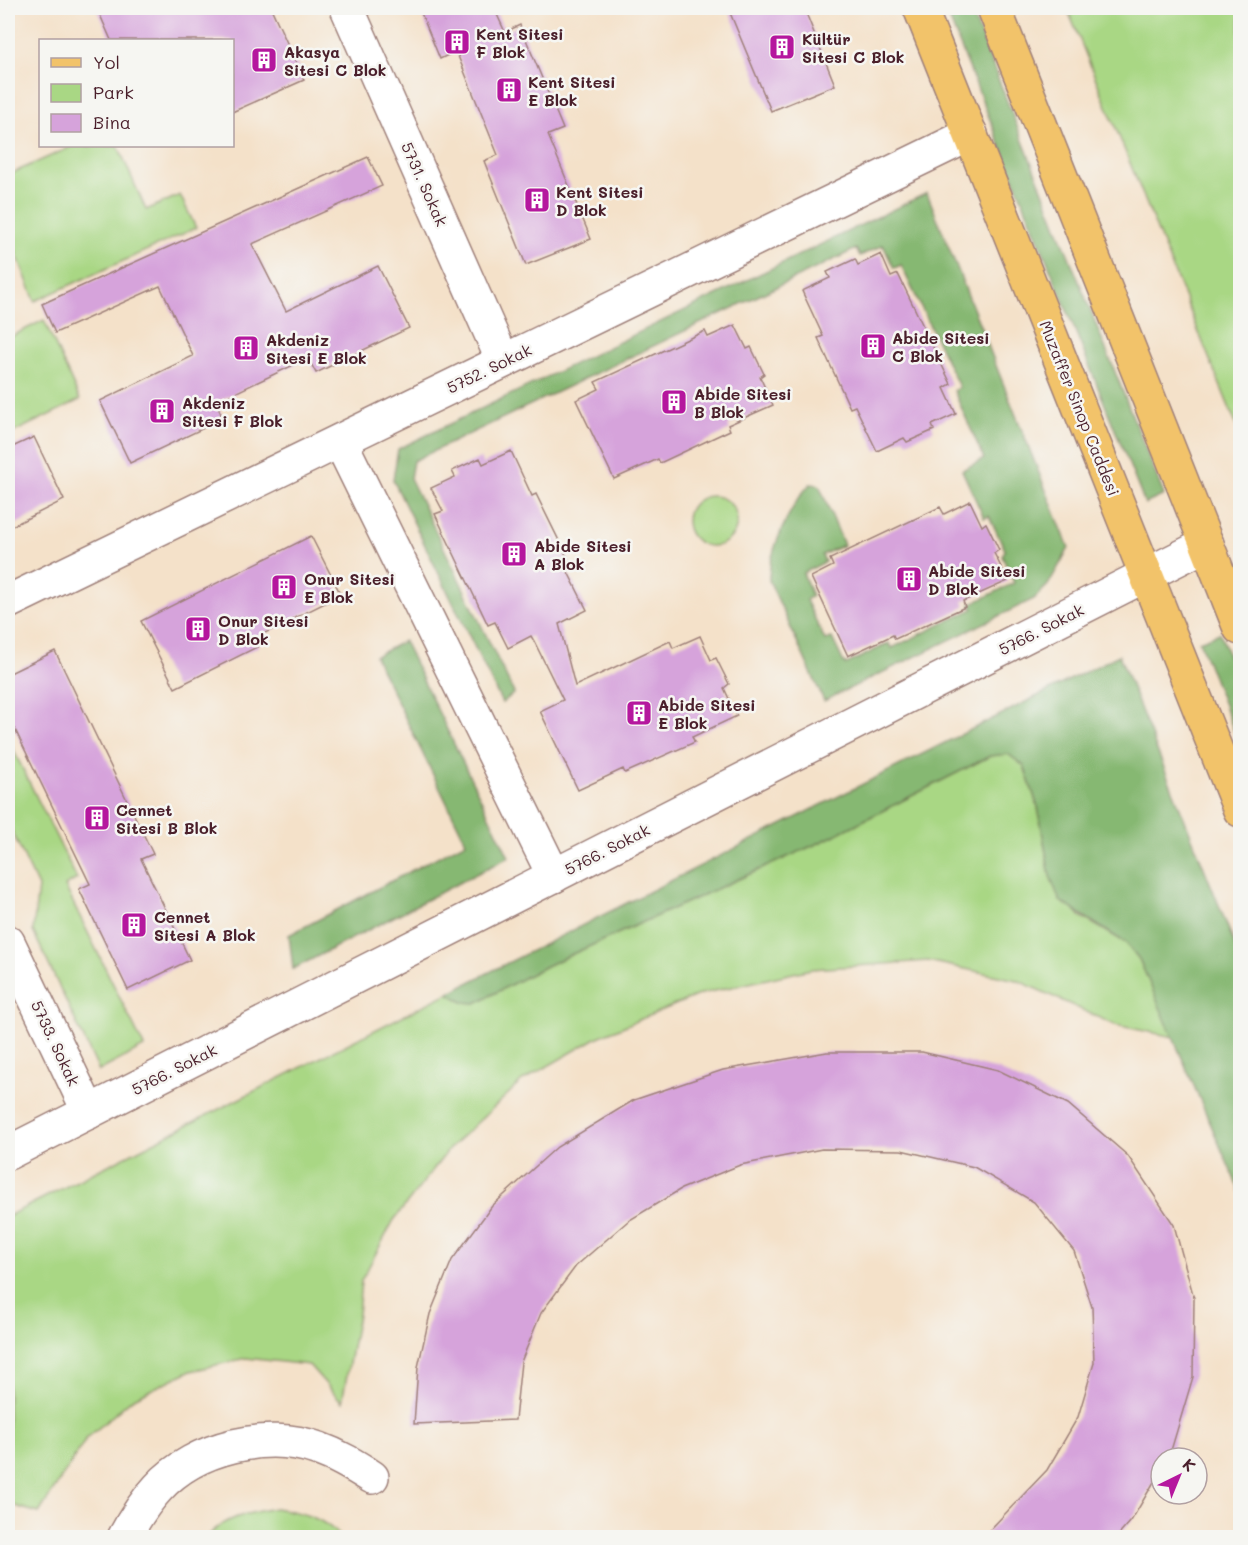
<svg xmlns="http://www.w3.org/2000/svg" width="1248" height="1545" font-family="Mali,sans-serif">
  <rect width="100%" height="100%" fill="#f6f6f2"/>
  <filter id="ink" filterUnits="userSpaceOnUse"><feTurbulence type="fractalNoise" baseFrequency=".0167" numOctaves="2"/><feDisplacementMap in="SourceGraphic" scale="12" xChannelSelector="R" yChannelSelector="G"/><feConvolveMatrix kernelMatrix="1 2 1 2 8 2 1 2 1" color-interpolation-filters="sRGB"/></filter>
  <filter id="wash" filterUnits="userSpaceOnUse"><feTurbulence type="fractalNoise" baseFrequency=".008" numOctaves="4" result="noise"/><feDisplacementMap in="SourceGraphic" scale="24" xChannelSelector="R" yChannelSelector="G"/><feGaussianBlur stdDeviation="1.35" result="paint"/><feColorMatrix in="noise" values="0 0 0 0 0 0 0 0 0 0 0 0 0 0 0 0 0 1.4 0 .05"/><feComposite in="paint" operator="in"/></filter>
  <g filter="url(#wash)">
    <rect width="100%" height="100%" fill="#f4e1c9"/>
    <!-- green -->
    <g fill="#a9d784" stroke="#7a7b58" stroke-width="1.5">
      <path d="M 1067,8 L 1240,8 L 1240,434 Z"/>
      <path d="M 73,146 L 118,146 L 146,210 L 180,195 L 196,228 L 35,301 L 8,232 L 8,175 Z"/>
      <path d="M 44,320 L 80,400 L 8,435 L 8,338 Z"/>
      <circle cx="712" cy="521" r="25"/>
      <path d="M 8,739 L 77,879 L 65,886 L 144,1047 L 99,1071 L 33,931 L 38,887 L 8,823 Z"/>
      <path d="M 1008,754 L 1024,766 L 1038,807 L 1050,876 L 1080,916 L 1126,943 L 1139,959 L 1174,1037 L 1115,1025 L 1017,980 L 928,961 L 811,969 L 701,994 L 598,1037 L 522,1081 L 450,1148 L 394,1220 L 361,1281 L 358,1315 L 342,1402 L 309,1365 L 246,1358 L 187,1372 L 132,1399 L 86,1439 L 39,1513 L 8,1504 L 8,1216 L 448,993 L 463,1002 L 476,1003 L 548,965 L 823,841 L 990,756 Z"/>
      <path d="M 275,1508 C 300,1512 323,1517 341,1537 L 207,1537 C 225,1517 249,1513 275,1508 Z"/>
    </g>
    <!-- forest -->
    <g fill="#86b872" stroke="#686c4e" stroke-width="1.5">
      <path d="M 945,8 L 970,8 L 1164,495 L 1145,504 Z"/>
      <path d="M 927,193 L 1069,548 L 1048,585 L 1034,599 L 824,701 L 769,580 C 769,550 790,506 810,484 L 819,485 L 844,545 L 822,555 L 825,562 L 803,573 L 812,596 L 806,600 L 825,640 L 832,638 L 845,665 L 889,643 L 892,648 L 973,609 L 971,604 L 1014,583 L 1002,556 L 1005,550 L 989,516 L 984,518 L 962,470 L 984,459 L 954,391 L 959,387 L 901,265 L 894,268 L 883,245 L 860,256 L 856,249 L 413,461 L 410,478 L 514,693 L 502,703 L 393,480 L 398,449 Z"/>
      <path d="M 1220,633 L 1240,686 L 1240,746 L 1199,641 Z"/>
      <path d="M 404,641 L 509,857 L 293,969 L 289,935 L 466,842 L 375,656 Z"/>
      <path d="M 1119,655 L 1240,958 L 1240,1192 L 1139,959 L 1126,943 L 1060,901 L 1050,876 L 1038,807 L 1024,766 L 1008,754 L 990,756 L 823,841 L 548,965 L 476,1003 L 463,1002 L 448,993 Z"/>
    </g>
    <g id="blocks">
      <!-- building -->
      <g fill="#d6a3db">
        <path d="M 97,8 L 271,8 L 304,80 L 232,112 L 232,40 L 111,40 Z"/>
        <path d="M 419,8 L 494,8 L 505,32 L 520,25 L 563,129 L 548,135 L 591,239 L 526,265 L 484,161 L 498,155 L 456,51 L 440,59 Z"/>
        <path d="M 728,8 L 804,8 L 835,85 L 771,111 Z"/>
        <path d="M 368,157 L 382,186 L 252,244 L 286,311 L 378,266 L 409,328 L 316,373 L 308,358 L 216,402 L 223,419 L 130,463 L 100,401 L 193,356 L 160,286 L 55,333 L 42,304 Z"/>
        <path d="M 881,254 L 891,277 L 898,274 L 936,353 L 951,384 L 944,388 L 956,414 L 932,425 L 934,430 L 907,442 L 904,438 L 877,451 L 855,406 L 850,408 L 818,338 L 823,336 L 802,291 L 830,278 L 827,272 L 855,259 L 858,265 Z"/>
        <path d="M 735,325 L 747,349 L 751,347 L 764,374 L 760,377 L 773,405 L 728,425 L 730,430 L 660,463 L 658,459 L 614,479 L 576,400 L 599,389 L 595,382 L 675,345 L 705,331 L 708,337 Z"/>
        <path d="M 34,437 L 64,500 L 8,528 L 8,449 Z"/>
        <path d="M 511,451 L 532,496 L 536,494 L 570,563 L 565,566 L 587,610 L 559,624 L 575,686 L 670,641 L 673,648 L 700,636 L 711,660 L 716,658 L 729,684 L 724,688 L 737,716 L 692,737 L 695,742 L 625,773 L 623,769 L 578,790 L 540,711 L 563,700 L 534,641 L 531,636 L 508,648 L 495,622 L 488,625 L 435,514 L 443,511 L 431,488 L 455,477 L 452,471 L 480,458 L 483,464 Z"/>
        <path d="M 970,501 L 982,526 L 986,523 L 999,550 L 994,553 L 1008,581 L 963,601 L 965,607 L 895,639 L 893,635 L 848,656 L 811,577 L 833,566 L 830,559 L 940,507 L 944,514 Z"/>
        <path d="M 311,536 L 341,595 L 255,638 L 259,646 L 175,688 L 141,621 Z"/>
        <path d="M 55,651 L 153,854 L 141,859 L 190,960 L 128,990 L 79,889 L 90,884 L 8,715 L 8,674 Z"/>
        <path d="M 827,1052 L 922,1052 L 998,1070 L 1068,1104 L 1128,1156 L 1174,1225 L 1194,1298 L 1193,1377 L 1170,1454 L 1168,1458 L 1161,1458 L 1161,1470 L 1131,1521 L 1116,1538 L 982,1538 L 1047,1470 L 1078,1417 L 1094,1363 L 1092,1307 L 1074,1251 L 1034,1202 L 974,1167 L 901,1150 L 822,1149 L 740,1165 L 681,1189 L 628,1221 L 576,1266 L 541,1313 L 521,1362 L 515,1420 L 414,1424 L 418,1367 L 430,1314 L 452,1260 L 492,1206 L 557,1147 L 634,1100 L 723,1070 Z"/>
      </g>
    </g>
  </g>
  <g filter="url(#ink)">
    <use href="#blocks" fill-opacity="0" stroke="#9f807a" stroke-width="1.5"/>
    <g fill="none" stroke-linecap="round" stroke-linejoin="round">
      <defs>
        <g id="minor">
          <path d="M 347,8 L 503,361"/>
          <path d="M 340,441 L 554,876"/>
          <path d="M 8,602 L 971,134"/>
          <path d="M 8,942 L 89,1112"/>
          <path d="M 8,1153 L 1207,544"/>
          <path d="M 124,1538 C 134,1519 144,1503 158,1488 C 195,1447 267,1430 319,1449 C 339,1456 355,1466 372,1477"/>
        </g>
        <g id="major">
          <path d="M 920,8 L 1240,810"/>
          <path d="M 994,8 L 1240,628"/>
        </g>
      </defs>
      <!-- minor casing -->
      <use href="#minor" stroke="#9f807a" stroke-width="36"/>
      <!-- major casing -->
      <use href="#major" stroke="#9f807a" stroke-width="36"/>
      <!-- minor -->
      <use href="#minor" stroke="#fff" stroke-width="33"/>
      <!-- major -->
      <use href="#major" stroke="#f2c36a" stroke-width="33"/>
    </g>
  </g>
  <!-- icons -->
  <defs>
    <symbol id="building-square" viewBox="-11 -11 22 22"><rect x="-9" y="-9" width="18" height="18" rx="4" fill="#b5179e" stroke="#f6f6f2"/><path d="M-4-6H4V6H1V3H-1V6H-4ZM-2.5-4.3h1.7v1.8h-1.7ZM.8-4.3h1.7v1.8H.8ZM-2.5-1h1.7V.8h-1.7ZM.8-1h1.7V.8H.8Z" fill="#fff"/></symbol>
  </defs>
  <g fill-rule="evenodd">
    <use href="#building-square" x="442" y="27" width="30" height="30"/>
    <use href="#building-square" x="767" y="32" width="30" height="30"/>
    <use href="#building-square" x="249" y="45" width="30" height="30"/>
    <use href="#building-square" x="494" y="75" width="30" height="30"/>
    <use href="#building-square" x="522" y="185" width="30" height="30"/>
    <use href="#building-square" x="858" y="331" width="30" height="30"/>
    <use href="#building-square" x="231" y="333" width="30" height="30"/>
    <use href="#building-square" x="659" y="387" width="30" height="30"/>
    <use href="#building-square" x="147" y="396" width="30" height="30"/>
    <use href="#building-square" x="499" y="539" width="30" height="30"/>
    <use href="#building-square" x="894" y="564" width="30" height="30"/>
    <use href="#building-square" x="269" y="572" width="30" height="30"/>
    <use href="#building-square" x="183" y="614" width="30" height="30"/>
    <use href="#building-square" x="624" y="698" width="30" height="30"/>
    <use href="#building-square" x="82" y="803" width="30" height="30"/>
    <use href="#building-square" x="119" y="910" width="30" height="30"/>
  </g>
  <g text-anchor="middle" dominant-baseline="central" stroke-width="5" stroke-linejoin="round" paint-order="stroke">
    <!-- poi labels -->
    <g font-size="16" font-weight="bold" fill="#4a1f2b" stroke="#f6f6f2" text-anchor="start">
      <text x="476" y="33">Kent Sitesi<tspan x="476" dy="18">F Blok</tspan></text>
      <text x="802" y="38">Kültür<tspan x="802" dy="18">Sitesi C Blok</tspan></text>
      <text x="284" y="51">Akasya<tspan x="284" dy="18">Sitesi C Blok</tspan></text>
      <text x="528" y="81">Kent Sitesi<tspan x="528" dy="18">E Blok</tspan></text>
      <text x="556" y="191">Kent Sitesi<tspan x="556" dy="18">D Blok</tspan></text>
      <text x="892" y="337">Abide Sitesi<tspan x="892" dy="18">C Blok</tspan></text>
      <text x="266" y="339">Akdeniz<tspan x="266" dy="18">Sitesi E Blok</tspan></text>
      <text x="694" y="393">Abide Sitesi<tspan x="694" dy="18">B Blok</tspan></text>
      <text x="182" y="402">Akdeniz<tspan x="182" dy="18">Sitesi F Blok</tspan></text>
      <text x="534" y="545">Abide Sitesi<tspan x="534" dy="18">A Blok</tspan></text>
      <text x="928" y="570">Abide Sitesi<tspan x="928" dy="18">D Blok</tspan></text>
      <text x="304" y="578">Onur Sitesi<tspan x="304" dy="18">E Blok</tspan></text>
      <text x="218" y="620">Onur Sitesi<tspan x="218" dy="18">D Blok</tspan></text>
      <text x="658" y="704">Abide Sitesi<tspan x="658" dy="18">E Blok</tspan></text>
      <text x="116" y="809">Cennet<tspan x="116" dy="18">Sitesi B Blok</tspan></text>
      <text x="154" y="916">Cennet<tspan x="154" dy="18">Sitesi A Blok</tspan></text>
    </g>
    <!-- street labels -->
    <g font-size="16" fill="#4a1f2b" stroke="#f6f6f2">
      <text transform="translate(425 184) rotate(66)">5731. Sokak</text>
      <text transform="translate(489 368) rotate(-26)">5752. Sokak</text>
      <text transform="translate(1080 408) rotate(68)">Muzaffer Sinop Caddesi</text>
      <text transform="translate(1041 629) rotate(-27)">5766. Sokak</text>
      <text transform="translate(607 849) rotate(-27)">5766. Sokak</text>
      <text transform="translate(56 1043) rotate(65)">5733. Sokak</text>
      <text transform="translate(174 1069) rotate(-27)">5766. Sokak</text>
    </g>
  </g>
  <!-- margin -->
  <rect width="1248" height="1545" fill="none" stroke="#f6f6f2" stroke-width="30"/>
  <!-- legend -->
  <rect x="39" y="39" width="195" height="108" fill="#f6f6f2" stroke="#b1a0a2" stroke-width="1.5"/>
  <rect x="51" y="58" width="30" height="9" fill="#f2c36a" stroke="#b1a0a2" stroke-width="1.5"/>
  <text x="93" y="69" font-size="18" fill="#4a1f2b">Yol</text>
  <rect x="51" y="84" width="30" height="18" fill="#a9d784" stroke="#b1a0a2" stroke-width="1.5"/>
  <text x="93" y="99" font-size="18" fill="#4a1f2b">Park</text>
  <rect x="51" y="114" width="30" height="18" fill="#d6a3db" stroke="#b1a0a2" stroke-width="1.5"/>
  <text x="93" y="129" font-size="18" fill="#4a1f2b">Bina</text>
  <!-- north arrow -->
  <g transform="translate(1179 1476) rotate(43)"><circle r="28" fill="#f6f6f2" stroke="#b1a0a2" stroke-width="1.5"/>
  <path d="M0-4.5L10 22L0 15L-10 22Z" fill="#b5179e"/>
  <text y="-9" font-size="16" font-weight="bold" text-anchor="middle" fill="#4a1f2b">K</text>
  </g>
</svg>
